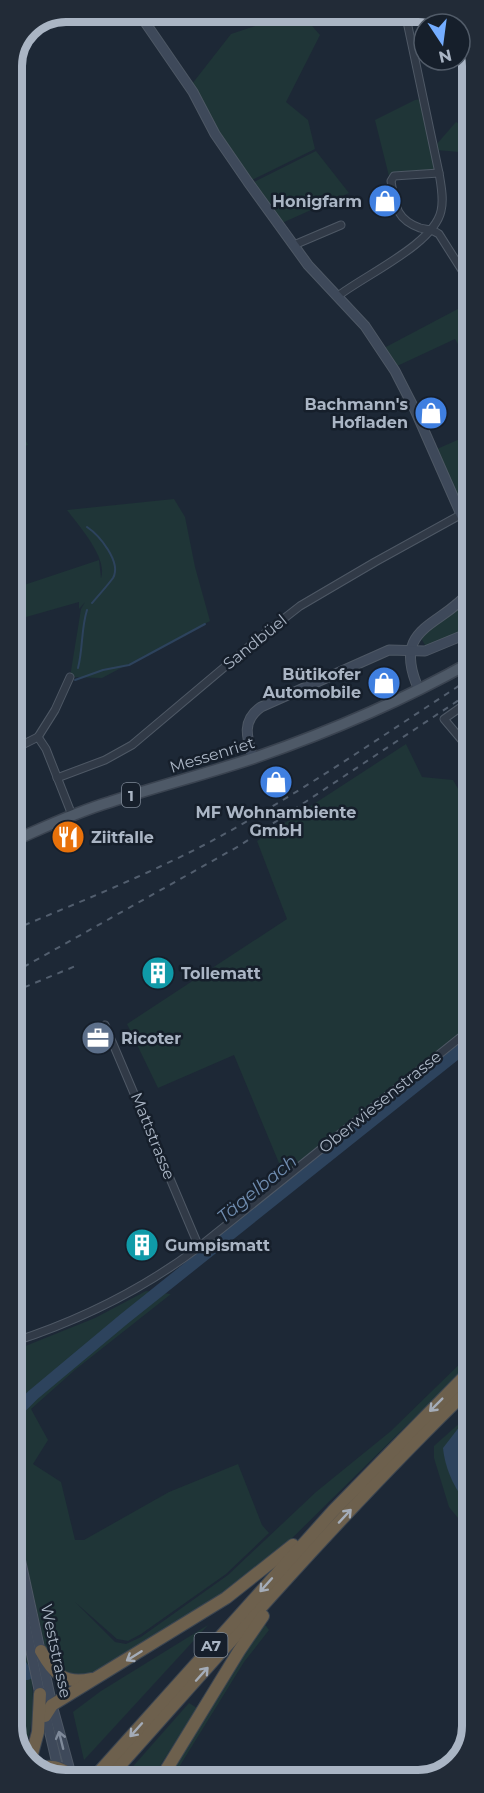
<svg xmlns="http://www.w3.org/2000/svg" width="484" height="1793" font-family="Montserrat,sans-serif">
  <rect width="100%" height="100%" fill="#1d2836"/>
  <!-- green -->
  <g fill="#1f3537">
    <path d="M 297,12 L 300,12 L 320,35 L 286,102 L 308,120 L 315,149 L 248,182 L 215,134 L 192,84 L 231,34 Z"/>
    <path d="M 421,99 L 437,172 L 389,176 L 375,120 L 415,100 Z"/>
    <path d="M 456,122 L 471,130 L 471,153 L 436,150 L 436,145 Z"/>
    <path d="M 316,151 L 349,193 L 282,223 L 252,183 Z"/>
    <path d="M 471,302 L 471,347 L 462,351 L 455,339 L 395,367 L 384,348 Z"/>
    <path d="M 12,413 L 28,445 L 12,450 Z"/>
    <path d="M 471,434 L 471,506 L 463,511 L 437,449 Z"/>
    <path d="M 174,499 L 185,517 L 195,567 L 210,621 L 102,678 L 70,677 L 81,609 L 85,602 L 79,609 L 79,602 L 19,619 L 12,599 L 12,589 L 99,560 L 101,578 C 108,558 79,526 67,510 Z"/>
    <path d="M 471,595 L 471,627 L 431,645 L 425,645 L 422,640 L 423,634 Z"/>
    <path d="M 406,744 L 422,777 L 453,780 L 471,811 L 472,1024 L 284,1175 L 234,1055 L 158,1088 L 127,1024 L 287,919 L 257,841 Z"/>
    <path d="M 146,1291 L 171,1294 L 76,1369 L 31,1409 L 48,1440 L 33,1464 L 61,1482 L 75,1540 L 84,1540 L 169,1492 L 238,1464 L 262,1525 L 269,1533 L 226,1574 L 141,1634 L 128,1641 L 117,1639 L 75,1602 L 115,1642 L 126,1644 L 141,1637 L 228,1575 L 316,1492 L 391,1431 L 472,1352 L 472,1361 L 274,1556 L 236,1587 L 94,1674 L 78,1677 L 60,1672 L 46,1651 L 13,1504 L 13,1351 L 95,1318 Z"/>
    <path d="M 472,1412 L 472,1521 L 458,1518 L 449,1507 L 434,1458 L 434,1446 Z"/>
    <path d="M 13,1586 C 25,1642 45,1699 23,1755 L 13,1738 Z"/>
    <path d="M 264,1623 L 269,1630 L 244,1662 L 171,1780 L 165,1780 L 205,1713 Z"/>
    <path d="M 208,1625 L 84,1760 L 73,1712 L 101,1691 Z"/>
    <path d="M 189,1703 L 197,1708 L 151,1780 L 121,1780 Z"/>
  </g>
  <!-- water -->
  <path fill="#2d435d" d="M 472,1417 L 472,1508 C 456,1494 445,1469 443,1448 L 460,1426 Z"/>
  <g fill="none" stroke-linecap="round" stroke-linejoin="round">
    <!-- stream -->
    <g stroke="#2d435d" stroke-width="2">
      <path d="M 87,527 C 99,535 122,562 113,578 C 107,586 99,595 92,603"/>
      <path d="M 78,668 C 83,649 81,629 87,610"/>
      <path d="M 75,680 L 103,670 L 129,665 L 205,624"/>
      <path d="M 13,1697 L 24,1697"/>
    </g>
    <!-- river -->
    <g stroke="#2d435d" stroke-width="12">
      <path d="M 13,1415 L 33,1395 L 124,1319 L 472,1041"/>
      <path d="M 13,1654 L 27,1674"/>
    </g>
    <defs>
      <g id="street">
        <path d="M 25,36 L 61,14"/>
        <path d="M 439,173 L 394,176 L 391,181 C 395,204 395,219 420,228 C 428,230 432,229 439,234 L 465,275 L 471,281"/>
        <path d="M 294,245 L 341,225"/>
        <path d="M 338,296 C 365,275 434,244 441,211 C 444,199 441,185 439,173 L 405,12"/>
        <path d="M 471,700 L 444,719 L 471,751"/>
        <path d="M 38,737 L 55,710 L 70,677"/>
        <path d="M 12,750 L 38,737 L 46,749 L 72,815"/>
        <path d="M 57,778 L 105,760 L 132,745 L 259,638 L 300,606 L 375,562 L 471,509"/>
        <path d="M 105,1025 L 199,1247"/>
        <path d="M 13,1342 C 81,1320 142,1290 199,1247 L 472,1028"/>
      </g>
      <g id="secondary">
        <path d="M 138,12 L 193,92 L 215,134 L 248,182 L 308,265 L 365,326 L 395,371 L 415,410 L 471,537"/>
        <path d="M 419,690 C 390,625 441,628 471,590"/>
        <path d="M 253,758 C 247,738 241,721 261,707 L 389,650 L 425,651 L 471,632"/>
        <path d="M 13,1526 L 52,1705 L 72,1778"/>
        <path d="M 13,1566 L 41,1699"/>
        <path d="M 45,1712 L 61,1781"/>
      </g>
      <path id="primary" d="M 13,841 C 45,827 76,812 110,802 C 158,786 206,774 254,758 C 329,732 402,701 471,662"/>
      <g id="highway">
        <path d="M 41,1651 C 53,1673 64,1685 91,1679"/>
        <path d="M 45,1716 L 52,1705 L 226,1598 L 293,1545"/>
        <path d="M 29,1765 L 38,1732 L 40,1694"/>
        <path d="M 36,1770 C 50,1763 59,1768 72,1775"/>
        <path d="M 107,1780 C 226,1647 343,1511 472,1386"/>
        <path d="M 160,1780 L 239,1651 L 263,1616"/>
        <path d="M 91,1781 L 333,1511 L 472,1369"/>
      </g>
    </defs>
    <!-- street casing -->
    <use href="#street" stroke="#4e5865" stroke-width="9"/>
    <!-- secondary casing -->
    <use href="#secondary" stroke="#4e5865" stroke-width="11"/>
    <!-- primary casing -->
    <use href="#primary" stroke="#3a4350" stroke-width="13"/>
    <!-- highway casing -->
    <use href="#highway" stroke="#3b4551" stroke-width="14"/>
    <!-- street -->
    <use href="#street" stroke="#313a47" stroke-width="7"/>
    <!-- secondary -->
    <use href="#secondary" stroke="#3e495a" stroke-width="9"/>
    <!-- primary -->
    <use href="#primary" stroke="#4e5967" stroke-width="10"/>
    <!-- highway -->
    <use href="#highway" stroke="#6d604d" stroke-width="12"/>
    <!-- rail -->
    <g stroke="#525e6e" stroke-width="2" stroke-dasharray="6 6" stroke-linecap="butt">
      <path d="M 13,930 C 77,903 142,877 204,845 C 297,796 383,735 471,678"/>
      <path d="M 13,973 L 239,846 L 471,692"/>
      <path d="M 13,992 L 78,965"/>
    </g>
  </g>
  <!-- one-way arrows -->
  <defs><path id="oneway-shaft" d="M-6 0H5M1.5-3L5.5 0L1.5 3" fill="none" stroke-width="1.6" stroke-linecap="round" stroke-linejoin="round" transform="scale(1.5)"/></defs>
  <g stroke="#a4acb8">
    <use href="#oneway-shaft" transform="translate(436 1405) rotate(135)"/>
    <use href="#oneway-shaft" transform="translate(345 1516) rotate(-47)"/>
    <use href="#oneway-shaft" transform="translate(266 1585) rotate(132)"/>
    <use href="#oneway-shaft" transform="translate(134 1656) rotate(148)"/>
    <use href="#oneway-shaft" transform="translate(202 1674) rotate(-48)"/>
    <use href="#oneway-shaft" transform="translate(136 1730) rotate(132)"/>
  </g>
  <use stroke="#7f8a9a" href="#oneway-shaft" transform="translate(61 1740) rotate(-104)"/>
  <!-- icons -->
  <defs>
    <symbol id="shop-disc" viewBox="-11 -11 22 22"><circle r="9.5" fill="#3f7fe0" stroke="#161f2b"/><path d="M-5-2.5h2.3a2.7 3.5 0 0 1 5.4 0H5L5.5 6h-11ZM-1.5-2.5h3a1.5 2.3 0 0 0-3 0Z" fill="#fff"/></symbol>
    <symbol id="restaurant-disc" viewBox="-11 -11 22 22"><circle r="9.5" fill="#e8710a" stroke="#161f2b"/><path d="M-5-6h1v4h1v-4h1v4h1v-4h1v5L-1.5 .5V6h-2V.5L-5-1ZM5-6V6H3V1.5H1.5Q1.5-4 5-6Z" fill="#fff"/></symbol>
    <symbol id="building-disc" viewBox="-11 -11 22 22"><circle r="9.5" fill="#0f9aa8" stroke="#161f2b"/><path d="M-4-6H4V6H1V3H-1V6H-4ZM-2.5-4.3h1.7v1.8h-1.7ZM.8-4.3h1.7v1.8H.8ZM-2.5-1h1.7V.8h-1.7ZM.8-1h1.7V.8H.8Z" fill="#fff"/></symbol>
    <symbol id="office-disc" viewBox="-11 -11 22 22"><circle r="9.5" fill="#5c6f8a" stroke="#161f2b"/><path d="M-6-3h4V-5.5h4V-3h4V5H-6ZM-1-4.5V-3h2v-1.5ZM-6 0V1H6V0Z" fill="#fff"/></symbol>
  </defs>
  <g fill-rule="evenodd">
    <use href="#shop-disc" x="366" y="182" width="38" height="38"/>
    <use href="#shop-disc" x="412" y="394" width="38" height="38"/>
    <use href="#shop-disc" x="365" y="664" width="38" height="38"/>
    <use href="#shop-disc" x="257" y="763" width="38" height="38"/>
    <use href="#restaurant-disc" x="49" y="818" width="38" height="38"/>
    <use href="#building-disc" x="139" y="954" width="38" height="38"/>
    <use href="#office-disc" x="79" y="1019" width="38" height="38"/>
    <use href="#building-disc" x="123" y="1226" width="38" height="38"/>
  </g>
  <g text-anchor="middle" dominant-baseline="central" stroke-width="5" stroke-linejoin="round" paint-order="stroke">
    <!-- shield labels -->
    <g fill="#161f2b" stroke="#7e8896" stroke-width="1.5">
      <rect x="122" y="783" width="18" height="24" rx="4.5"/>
      <rect x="194.5" y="1633" width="33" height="24" rx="4.5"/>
    </g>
    <g font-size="15" font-weight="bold" fill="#aab5c4">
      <text x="131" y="795">1</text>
      <text x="211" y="1645">A7</text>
    </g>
    <!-- poi labels -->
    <g font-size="16" font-weight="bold" fill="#aab5c4" stroke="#161f2b" text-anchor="start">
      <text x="362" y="201" text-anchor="end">Honigfarm</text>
      <text x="408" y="404" text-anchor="end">Bachmann's<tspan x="408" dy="18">Hofladen</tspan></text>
      <text x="361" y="674" text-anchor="end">Bütikofer<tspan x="361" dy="18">Automobile</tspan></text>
      <text x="276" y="812" text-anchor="middle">MF Wohnambiente<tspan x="276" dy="18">GmbH</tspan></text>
      <text x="91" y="837">Ziitfalle</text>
      <text x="181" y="973">Tollematt</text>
      <text x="121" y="1038">Ricoter</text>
      <text x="165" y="1245">Gumpismatt</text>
    </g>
    <!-- street labels -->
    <g font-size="16" fill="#aab5c4" stroke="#161f2b">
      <text transform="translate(255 642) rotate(-39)">Sandbüel</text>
      <text transform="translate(212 755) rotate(-17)">Messenriet</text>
      <text transform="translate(380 1102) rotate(-39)">Oberwiesenstrasse</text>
      <text transform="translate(153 1136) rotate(68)">Mattstrasse</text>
      <text transform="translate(56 1651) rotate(78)">Weststrasse</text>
    </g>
    <!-- water labels -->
    <g font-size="18" font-style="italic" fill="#708db0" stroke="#161f2b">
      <text transform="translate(257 1189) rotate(-39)">Tägelbach</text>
    </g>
  </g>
  <!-- crop -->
  <path d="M0 0H484V1793H0ZM66 22H418A44 44 0 0 1 462 66V1726A44 44 0 0 1 418 1770H66A44 44 0 0 1 22 1726V66A44 44 0 0 1 66 22Z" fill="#222b37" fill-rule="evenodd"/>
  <path fill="none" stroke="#aab5c4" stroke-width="8" d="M66 22H418A44 44 0 0 1 462 66V1726A44 44 0 0 1 418 1770H66A44 44 0 0 1 22 1726V66A44 44 0 0 1 66 22Z"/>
  <!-- north arrow -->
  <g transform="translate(442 42) rotate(167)"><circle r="28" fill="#161f2b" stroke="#515b68" stroke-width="1.5"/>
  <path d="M0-4.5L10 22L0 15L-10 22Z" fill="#74adff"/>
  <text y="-9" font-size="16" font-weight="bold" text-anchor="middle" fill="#aab5c4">N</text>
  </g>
</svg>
